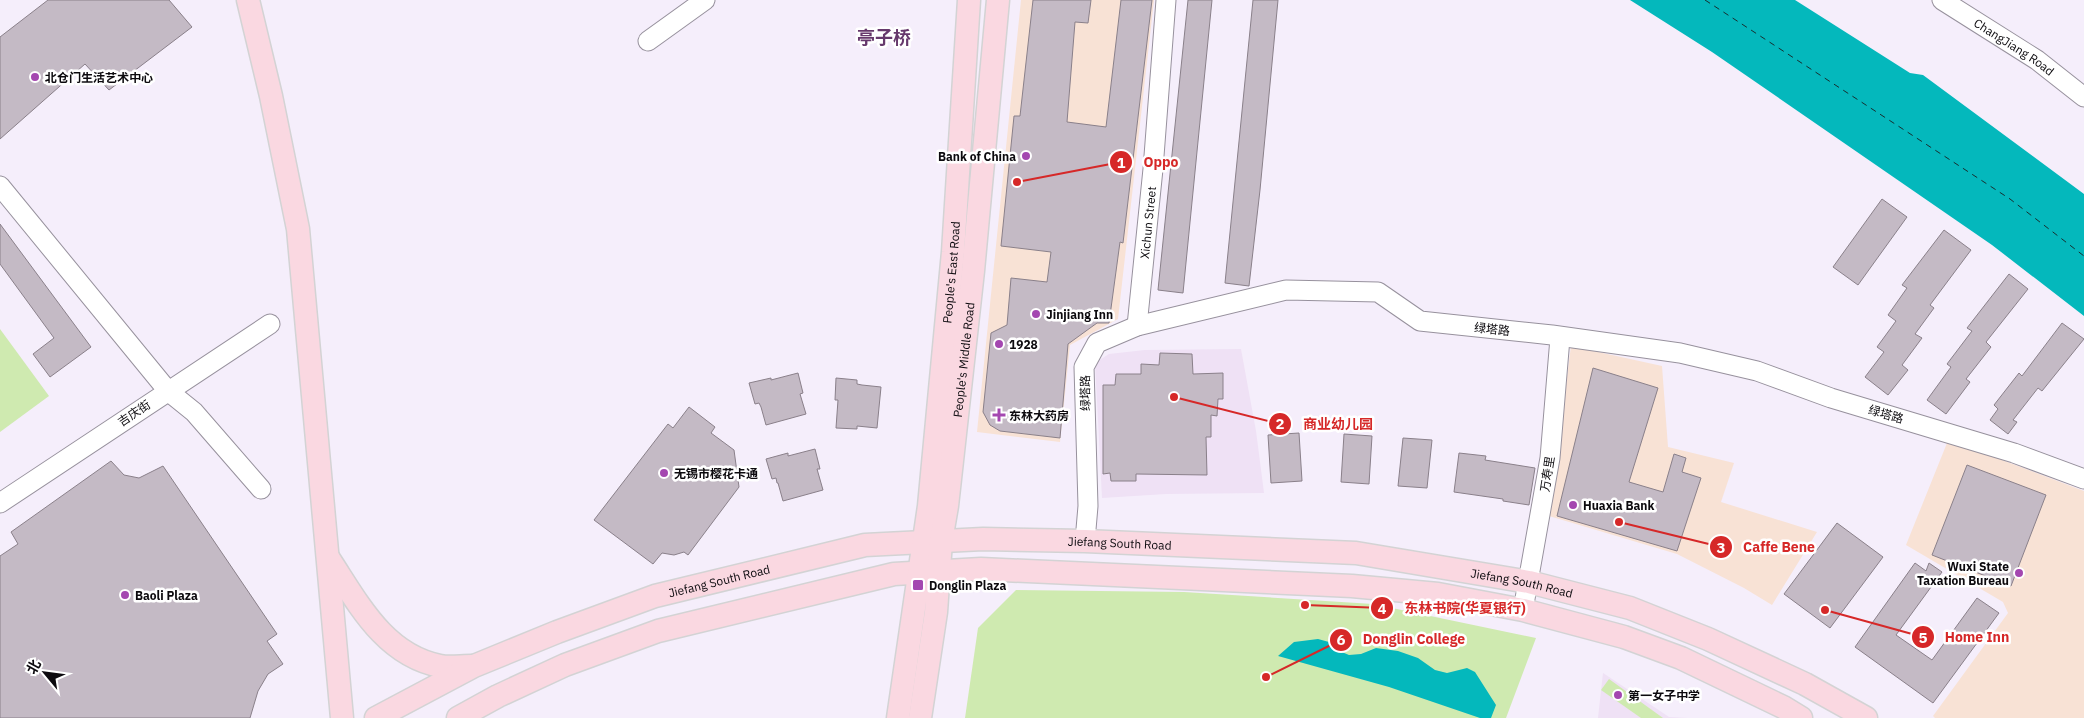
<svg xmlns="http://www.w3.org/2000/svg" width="2084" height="718" font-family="'IBM Plex Sans','Noto Sans SC',sans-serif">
  <rect width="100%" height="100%" fill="#f5eefb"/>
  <!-- commercial -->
  <g fill="#f8e2d5">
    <path d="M 1021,0 L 1154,0 L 1118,319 L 1070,345 L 1060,442 L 977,432 Z"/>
    <path d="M 1571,346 L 1662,366 L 1668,447 L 1734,463 L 1721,502 L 1817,532 L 1772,605 L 1744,588 L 1677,554 L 1549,516 Z"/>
    <path d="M 1947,443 L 1965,446 L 2084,491 L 2084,718 L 1935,718 L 1933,716 L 2008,613 L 2003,602 L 1906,545 Z"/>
  </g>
  <!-- education -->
  <g fill="#efe1f5">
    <path d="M 1241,349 L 1256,431 L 1264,493 L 1166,494 L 1102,498 L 1095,363 L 1109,354 L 1145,350 Z"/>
    <path d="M 1603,673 L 1669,717 L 1688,718 L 1598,718 Z"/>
  </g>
  <!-- green -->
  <g fill="#cfeab0">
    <path d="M 0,329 L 49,396 L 0,432 Z"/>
    <path d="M 1016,590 L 1184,592 L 1373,604 L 1536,638 L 1506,718 L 965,718 L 978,628 Z"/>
    <path d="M 1609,679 L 1663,718 L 1641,718 L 1601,690 Z"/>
  </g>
  <!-- water -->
  <g fill="#04b8bc">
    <path d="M 1630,0 L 1795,0 L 1910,73 L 1923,75 L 2084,194 L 2084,316 L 1992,245 L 1712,52 Z"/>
    <path d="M 1318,639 L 1329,642 L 1337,650 L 1349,655 L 1361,654 L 1376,648 L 1398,651 L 1418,658 L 1435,670 L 1447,673 L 1467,668 L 1475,672 L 1496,705 L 1491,718 L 1480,718 L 1389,687 L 1278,656 L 1294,642 Z"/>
  </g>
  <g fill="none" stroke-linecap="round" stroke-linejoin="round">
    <!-- ferry -->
    <path stroke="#172f30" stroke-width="1" stroke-dasharray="6 5" stroke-linecap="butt" d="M 1705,0 L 2010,199 L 2084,256"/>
  </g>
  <!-- building -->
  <g fill="#c4bac5" stroke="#8a808a">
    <path d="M 48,0 L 169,0 L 192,27 L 109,90 L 85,64 L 0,139 L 0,37 Z"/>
    <path d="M 1033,0 L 1091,0 L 1088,23 L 1075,22 L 1067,122 L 1106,127 L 1121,0 L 1152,0 L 1123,243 L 1120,242 L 1109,323 L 1097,323 L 1068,344 L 1060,438 L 1000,431 L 990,425 L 983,412 L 991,333 L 1007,325 L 1011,278 L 1047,282 L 1051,252 L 1001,246 L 1014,116 L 1020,116 Z"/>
    <path d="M 1188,0 L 1212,0 L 1183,293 L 1158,290 Z"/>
    <path d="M 1253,0 L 1278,0 L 1260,190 L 1249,286 L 1225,283 Z"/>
    <path d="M 1882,199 L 1907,217 L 1858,285 L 1833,267 Z"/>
    <path d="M 0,224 L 91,347 L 50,377 L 33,354 L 54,338 L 0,264 Z"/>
    <path d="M 1944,230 L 1971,250 L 1930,305 L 1934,308 L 1915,334 L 1922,338 L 1902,365 L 1908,370 L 1888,395 L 1865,377 L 1884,352 L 1877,347 L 1896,321 L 1888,315 L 1907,288 L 1902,285 Z"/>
    <path d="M 2009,274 L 2028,289 L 1986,342 L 1991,347 L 1966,379 L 1970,382 L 1946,414 L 1927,400 L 1951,367 L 1947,364 L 1972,331 L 1967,328 Z"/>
    <path d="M 2062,323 L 2084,339 L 2042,391 L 2038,388 L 2013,420 L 2017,422 L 2008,434 L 1990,420 L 1998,409 L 1994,405 L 2019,373 L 2022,376 Z"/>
    <path d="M 1160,353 L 1192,354 L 1193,374 L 1223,373 L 1223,399 L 1218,399 L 1217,416 L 1211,415 L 1211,437 L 1206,437 L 1207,475 L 1136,474 L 1136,481 L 1111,481 L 1110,473 L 1103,474 L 1103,385 L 1115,385 L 1116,374 L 1141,374 L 1141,364 L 1159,365 Z"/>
    <path d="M 1593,368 L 1658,388 L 1629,482 L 1663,492 L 1674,454 L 1686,458 L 1682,472 L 1701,478 L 1677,551 L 1557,516 Z"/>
    <path d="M 798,373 L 803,393 L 800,394 L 806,414 L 766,425 L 761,407 L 759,403 L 755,404 L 749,383 L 771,378 L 771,380 Z"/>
    <path d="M 836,378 L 857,380 L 857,384 L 862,385 L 881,387 L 877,428 L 857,426 L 857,429 L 836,428 L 838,400 L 835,400 Z"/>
    <path d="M 689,407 L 715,427 L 711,433 L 734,450 L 739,487 L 688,555 L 684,552 L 674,555 L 662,553 L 653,564 L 594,520 L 668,424 L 673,428 Z"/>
    <path d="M 1299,433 L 1302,481 L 1271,483 L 1268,435 Z"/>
    <path d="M 1344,434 L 1372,436 L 1369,484 L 1341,482 Z"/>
    <path d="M 1403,438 L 1432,440 L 1427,488 L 1398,486 Z"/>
    <path d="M 815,449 L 820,469 L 817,469 L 823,490 L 783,501 L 778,483 L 777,483 L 776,478 L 772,479 L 766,459 L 788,453 L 788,456 Z"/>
    <path d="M 1459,453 L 1486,456 L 1485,460 L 1535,468 L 1529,505 L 1503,501 L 1503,499 L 1454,492 Z"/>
    <path d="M 111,461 L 124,475 L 139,478 L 163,466 L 277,634 L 267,641 L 283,664 L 268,674 L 258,691 L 250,718 L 0,718 L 0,556 L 18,544 L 11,532 Z"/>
    <path d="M 1967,465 L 2046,495 L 2011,586 L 1932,555 Z"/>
    <path d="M 1837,523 L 1883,557 L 1830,628 L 1784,594 Z"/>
    <path d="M 1915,563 L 1926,571 L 1929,563 L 1942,572 L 1896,635 L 1932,660 L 1977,598 L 1999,613 L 1933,703 L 1855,647 Z"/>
  </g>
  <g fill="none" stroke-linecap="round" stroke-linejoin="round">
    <defs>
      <g id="minor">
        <path id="s1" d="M 1942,0 L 2037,60 L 2084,97"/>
        <path d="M 648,41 L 705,0"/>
        <path d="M 0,186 L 168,391 L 194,412 L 261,489"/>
        <path id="s2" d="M 1137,326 L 1153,169 L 1166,0"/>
        <path d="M 0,503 L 270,324"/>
        <path d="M 1085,541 L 1088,506 L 1084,367 L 1097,343 L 1137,326 L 1286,290 L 1378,292 L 1420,321 L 1552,335 L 1680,353 L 1757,371 L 1831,398 L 2014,453 L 2084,479"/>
        <path d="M 1523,610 L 1550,458 L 1560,338"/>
      </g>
      <g id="major">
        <path d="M 248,0 L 271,96 L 298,229 L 342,718"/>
        <path d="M 329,559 C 358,603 384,655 440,666 C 449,668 461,666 471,666"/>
        <path id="s3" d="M 376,718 L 474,666 L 557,632 L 655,596 L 865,545 L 983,539 L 1085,541 L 1356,553 L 1529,582 L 1630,608 L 1708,639 L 1805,684 L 1866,718"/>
        <path d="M 458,718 L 498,696 L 565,665 L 658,631 L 894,574 L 981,569 L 1352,586 L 1438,594 L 1523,610 L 1624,637 L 1681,658 L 1783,707 L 1801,718"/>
        <path id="s4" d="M 898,718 L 929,506 L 953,252 L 969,0"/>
        <path id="s5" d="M 920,718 L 936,612 L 941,541 L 947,506 L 973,271 L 998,0"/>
      </g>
    </defs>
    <!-- minor casing -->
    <use href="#minor" stroke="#97919d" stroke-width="21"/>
    <!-- major casing -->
    <use href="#major" stroke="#d3d3d4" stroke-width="25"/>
    <!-- minor -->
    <use href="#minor" stroke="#fff" stroke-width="19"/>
    <!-- major -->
    <use href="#major" stroke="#fad8e1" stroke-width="22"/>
  </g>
  <!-- markers -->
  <g fill="#a447b0" stroke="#fff" stroke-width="2">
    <circle cx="35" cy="77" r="5"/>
    <circle cx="1026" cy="156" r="5"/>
    <circle cx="1036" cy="314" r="5"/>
    <circle cx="999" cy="344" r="5"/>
    <path d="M996.5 407.5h5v5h5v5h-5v5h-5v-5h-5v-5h5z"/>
    <circle cx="664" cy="473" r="5"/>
    <circle cx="1573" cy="505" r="5"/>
    <circle cx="2019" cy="573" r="5"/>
    <rect x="912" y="579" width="12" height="12" rx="2.5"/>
    <circle cx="125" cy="595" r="5"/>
    <circle cx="1618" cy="695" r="5"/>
  </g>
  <g text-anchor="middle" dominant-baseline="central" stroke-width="5" stroke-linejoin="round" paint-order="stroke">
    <!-- street labels -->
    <g font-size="12" fill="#0c0a0e" stroke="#fff">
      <text stroke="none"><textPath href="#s1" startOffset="86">ChangJiang Road</textPath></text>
      <text stroke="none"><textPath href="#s2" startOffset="104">Xichun Street</textPath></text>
      <text stroke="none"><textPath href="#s4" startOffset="449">People's East Road</textPath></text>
      <text transform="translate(1492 329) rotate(6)">绿塔路</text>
      <text stroke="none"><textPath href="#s5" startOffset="361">People's Middle Road</textPath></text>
      <text transform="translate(1085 393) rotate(-91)">绿塔路</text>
      <text transform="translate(134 413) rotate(-34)">吉庆街</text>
      <text transform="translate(1886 414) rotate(16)">绿塔路</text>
      <text transform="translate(1547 474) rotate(-81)">万寿里</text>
      <text stroke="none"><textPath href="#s3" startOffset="776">Jiefang South Road</textPath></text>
      <text stroke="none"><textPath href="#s3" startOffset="371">Jiefang South Road</textPath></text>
      <text stroke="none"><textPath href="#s3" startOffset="1181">Jiefang South Road</textPath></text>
    </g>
    <!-- poi labels -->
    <g font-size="12" font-weight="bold" fill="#0c0a0e" stroke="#fff" text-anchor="start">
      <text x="45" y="77">北仓门生活艺术中心</text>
      <text x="1016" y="156" text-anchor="end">Bank of China</text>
      <text x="1046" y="314">Jinjiang Inn</text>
      <text x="1009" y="344">1928</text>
      <text x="1009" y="415">东林大药房</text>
      <text x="674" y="473">无锡市樱花卡通</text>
      <text x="1583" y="505">Huaxia Bank</text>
      <text x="2009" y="566" text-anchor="end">Wuxi State<tspan x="2009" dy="14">Taxation Bureau</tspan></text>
      <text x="929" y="585">Donglin Plaza</text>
      <text x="135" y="595">Baoli Plaza</text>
      <text x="1628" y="695">第一女子中学</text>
    </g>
    <!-- district labels -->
    <g font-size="18" font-weight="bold" fill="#66386c" stroke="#fff">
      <text x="884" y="37">亭子桥</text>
    </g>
  </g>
  <!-- callouts -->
  <path fill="none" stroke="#d62828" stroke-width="2" d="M1017 182L1121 162M1174 397L1280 424M1619 522L1721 547M1305 605L1382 608M1825 610L1923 637M1266 677L1341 640"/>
  <g fill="#d62828" stroke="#fff" stroke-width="2">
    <circle cx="1017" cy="182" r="5"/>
    <circle cx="1174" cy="397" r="5"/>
    <circle cx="1619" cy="522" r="5"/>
    <circle cx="1305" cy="605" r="5"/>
    <circle cx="1825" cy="610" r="5"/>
    <circle cx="1266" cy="677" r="5"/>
    <circle cx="1121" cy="162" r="12"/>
    <circle cx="1280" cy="424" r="12"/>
    <circle cx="1721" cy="547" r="12"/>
    <circle cx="1382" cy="608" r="12"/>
    <circle cx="1923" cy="637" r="12"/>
    <circle cx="1341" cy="640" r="12"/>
  </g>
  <g font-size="15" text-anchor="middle" font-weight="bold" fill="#fff">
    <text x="1121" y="168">1</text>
    <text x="1280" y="429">2</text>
    <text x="1721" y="553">3</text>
    <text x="1382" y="614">4</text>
    <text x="1923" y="643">5</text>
    <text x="1341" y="645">6</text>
  </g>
  <g font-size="14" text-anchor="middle" font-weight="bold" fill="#d62828" stroke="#fff" stroke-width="5" stroke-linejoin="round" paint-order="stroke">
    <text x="1161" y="167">Oppo</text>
    <text x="1338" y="429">商业幼儿园</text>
    <text x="1779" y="552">Caffe Bene</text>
    <text x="1465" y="613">东林书院(华夏银行)</text>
    <text x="1977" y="642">Home Inn</text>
    <text x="1414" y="644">Donglin College</text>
  </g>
  <!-- north arrow -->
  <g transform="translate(45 673) rotate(299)" stroke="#ffffff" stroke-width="4" paint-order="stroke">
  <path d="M0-4L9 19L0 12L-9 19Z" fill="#0c0a0e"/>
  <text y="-8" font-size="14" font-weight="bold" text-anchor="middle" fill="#0c0a0e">北</text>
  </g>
</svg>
